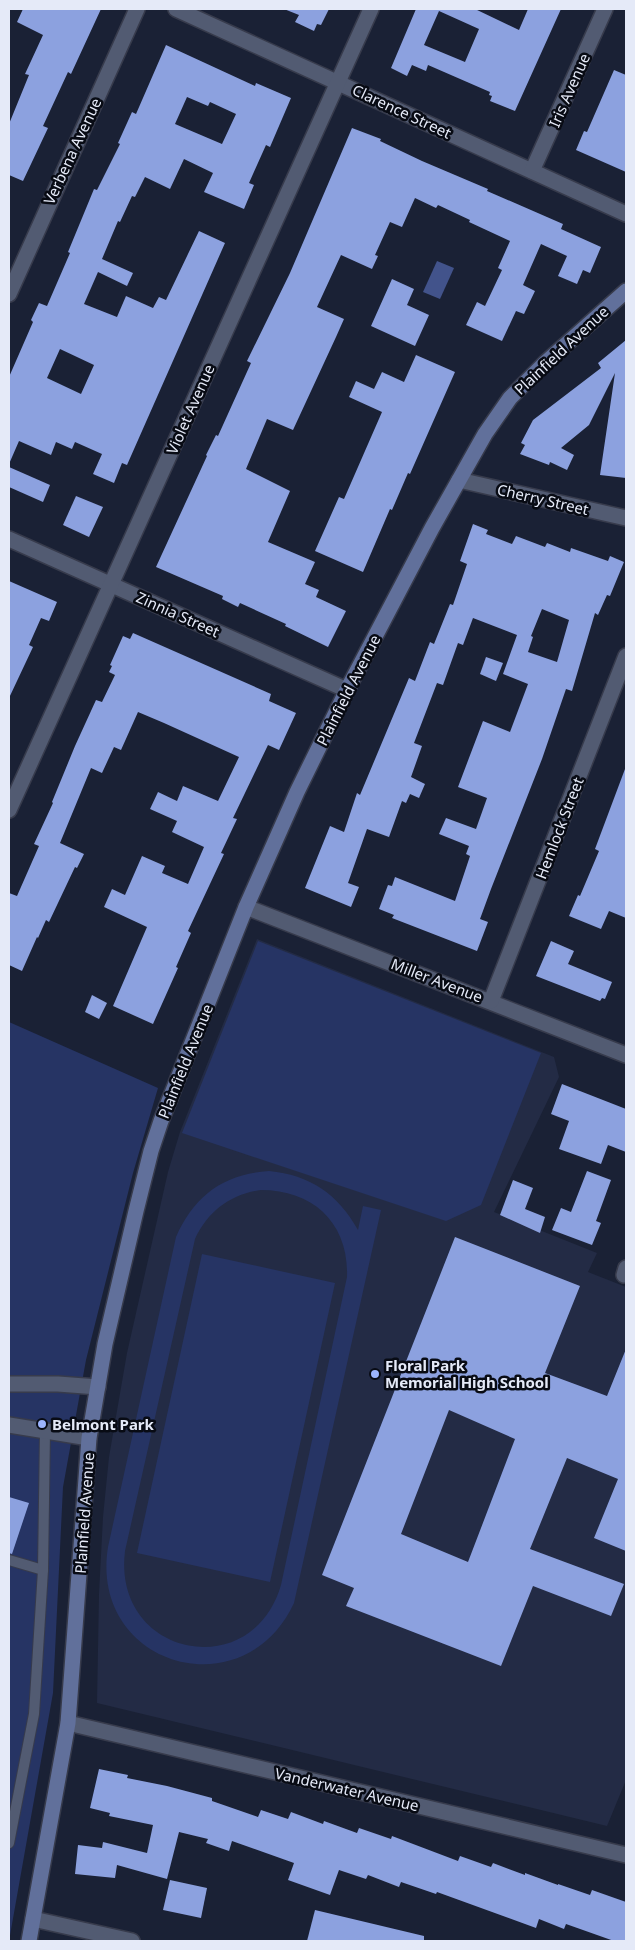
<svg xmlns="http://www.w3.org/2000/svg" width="635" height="1950" font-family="'Noto Sans',sans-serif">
  <rect width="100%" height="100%" fill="#1a2135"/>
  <!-- built -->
  <path fill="#232b45" d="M 257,939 L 554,1057 L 559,1077 L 494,1212 L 597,1253 L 588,1272 L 626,1287 L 626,1780 L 607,1826 L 97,1703 L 99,1594 L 103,1517 L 109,1457 L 127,1353 L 168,1172 L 180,1132 Z"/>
  <!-- green -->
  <g fill="#263464" fill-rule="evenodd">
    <path d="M 258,941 L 541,1053 L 481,1205 L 446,1221 L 182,1133 Z"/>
    <path d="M 9,1022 L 158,1088 L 133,1173 L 86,1360 L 63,1487 L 53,1693 L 9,1941 Z"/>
    <path d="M 269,1171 C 310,1175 338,1194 358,1230 L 363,1206 L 381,1210 L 294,1603 C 244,1711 89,1666 108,1547 L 176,1237 C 194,1196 223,1174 269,1171 ZM 261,1190 C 313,1190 349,1223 347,1277 L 281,1585 C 252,1685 112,1657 125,1551 L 195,1239 C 208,1211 231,1194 261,1190 Z"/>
    <path d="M 202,1254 L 335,1283 L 270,1582 L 137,1553 Z"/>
  </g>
  <!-- water -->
  <path fill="#42538b" d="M 437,261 L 454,268 L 440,299 L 423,292 Z"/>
  <!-- building -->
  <g fill="#8ca1df" fill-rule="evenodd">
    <path d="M 23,9 L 101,9 L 71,74 L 68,72 L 43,126 L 48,128 L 23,181 L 9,175 L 9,124 L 29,75 L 25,74 L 43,35 L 17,22 Z"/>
    <path d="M 284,9 L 329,9 L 321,25 L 317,24 L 314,31 L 295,22 L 299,15 Z"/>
    <path d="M 416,9 L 475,9 L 519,30 L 528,9 L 561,9 L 515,111 L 490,101 L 492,96 L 489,95 L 490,92 L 428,65 L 426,71 L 412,65 L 407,76 L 391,68 ZM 439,11 L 479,29 L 465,62 L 424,45 Z"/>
    <path d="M 166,45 L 255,86 L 256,83 L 291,98 L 270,147 L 266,145 L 249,183 L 254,185 L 244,209 L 204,192 L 213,173 L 184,159 L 170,189 L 145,177 L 135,197 L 132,196 L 120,222 L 118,221 L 102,259 L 133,273 L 127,286 L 98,272 L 84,304 L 117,317 L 126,296 L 153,308 L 159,297 L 166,300 L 199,231 L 225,243 L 127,465 L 122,463 L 114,483 L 93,474 L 102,454 L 75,442 L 72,449 L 56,442 L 51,455 L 19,441 L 9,464 L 9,377 L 33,322 L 31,320 L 39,303 L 47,306 L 70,253 L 68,252 L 94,189 L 97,190 L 120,144 L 118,143 L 132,112 L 136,114 ZM 187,97 L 208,106 L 210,102 L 236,114 L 222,144 L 175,124 ZM 60,349 L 94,365 L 81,394 L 47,378 Z"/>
    <path d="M 614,70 L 626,75 L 626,172 L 576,150 L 584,131 L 587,132 Z"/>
    <path d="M 352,128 L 381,139 L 380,141 L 422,161 L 488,189 L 487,191 L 563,224 L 561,229 L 601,247 L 590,273 L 583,270 L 577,284 L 558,276 L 567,256 L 541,244 L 523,285 L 535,291 L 524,314 L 516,311 L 502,341 L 466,325 L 477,302 L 485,306 L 502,270 L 498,268 L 510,241 L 469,222 L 470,220 L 438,205 L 436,208 L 415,198 L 402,227 L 390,222 L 375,255 L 378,256 L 372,269 L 341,255 L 317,307 L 344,319 L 336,337 L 293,430 L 267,419 L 246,469 L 290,491 L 268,542 L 315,562 L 305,584 L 319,590 L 316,597 L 346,611 L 328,647 L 285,626 L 286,624 L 240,603 L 238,607 L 222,599 L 223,596 L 156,567 L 207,456 L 206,455 L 216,435 L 218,436 L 251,363 L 247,361 L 290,273 Z"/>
    <path d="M 392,279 L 414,289 L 407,305 L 429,315 L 415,346 L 371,326 Z"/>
    <path d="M 626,340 L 626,478 L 600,475 L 615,373 L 589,425 L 561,448 L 574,455 L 567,470 L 550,462 L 549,465 L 520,454 L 525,445 L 521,443 L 533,420 L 601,368 L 598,363 Z"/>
    <path d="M 416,355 L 455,372 L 410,474 L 408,473 L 392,510 L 390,509 L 363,572 L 315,551 L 339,497 L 344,499 L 382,412 L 349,397 L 356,381 L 374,389 L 382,372 L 404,382 Z"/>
    <path d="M 9,467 L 50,485 L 43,502 L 9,487 Z"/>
    <path d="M 76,496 L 103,507 L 89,537 L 63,525 Z"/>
    <path d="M 473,524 L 488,530 L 486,534 L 512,544 L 516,536 L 545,547 L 547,543 L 570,552 L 571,548 L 608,561 L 610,556 L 624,562 L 610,596 L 607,595 L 598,615 L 595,613 L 572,691 L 566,689 L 542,759 L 491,889 L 480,919 L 488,922 L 477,951 L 392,918 L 394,915 L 379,909 L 388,885 L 392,886 L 395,877 L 455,901 L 470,856 L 466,854 L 469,846 L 439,834 L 446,818 L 476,829 L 487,798 L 458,787 L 483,721 L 510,732 L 528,684 L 503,674 L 517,635 L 473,618 L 463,645 L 458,643 L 443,685 L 437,683 L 414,743 L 422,746 L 411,777 L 425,784 L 419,798 L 410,794 L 406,803 L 402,801 L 389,837 L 367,829 L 348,883 L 359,887 L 351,907 L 305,888 L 330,826 L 344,832 L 357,793 L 360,795 L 409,678 L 415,681 L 430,642 L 434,644 L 450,604 L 453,605 L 467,564 L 460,561 ZM 542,609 L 569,620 L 557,662 L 528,652 L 533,637 L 531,636 Z"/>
    <path d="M 9,581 L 57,602 L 49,621 L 41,618 L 29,645 L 33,647 L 9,698 Z"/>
    <path d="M 133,633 L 271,694 L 269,701 L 296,713 L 279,750 L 268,745 L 233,818 L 237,819 L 221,853 L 224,854 L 188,931 L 191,933 L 176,967 L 178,968 L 153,1024 L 113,1006 L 147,927 L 104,907 L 112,889 L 125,895 L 142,856 L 165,866 L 162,873 L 188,884 L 204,847 L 172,832 L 177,821 L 150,809 L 158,792 L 177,801 L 183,786 L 218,801 L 239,757 L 164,723 L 138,712 L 121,750 L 114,747 L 102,773 L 91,768 L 60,843 L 84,854 L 77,868 L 75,867 L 49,922 L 46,920 L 38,938 L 37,937 L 22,971 L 9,965 L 9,893 L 17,896 L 39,846 L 34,844 L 53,803 L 52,802 L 75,746 L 96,700 L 102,702 L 115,675 L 109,672 L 112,666 L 110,665 L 123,636 L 130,639 Z"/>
    <path d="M 486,657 L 503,663 L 496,681 L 480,674 Z"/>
    <path d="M 625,769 L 626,770 L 626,918 L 609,911 L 601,929 L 569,916 L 578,895 L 580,896 L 599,851 L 595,849 Z"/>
    <path d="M 551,941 L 574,951 L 568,964 L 612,982 L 605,999 L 602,998 L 600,1001 L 536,976 Z"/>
    <path d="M 92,995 L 107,1003 L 99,1019 L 85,1012 Z"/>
    <path d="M 562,1084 L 626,1109 L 626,1152 L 608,1145 L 601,1164 L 559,1149 L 569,1121 L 551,1114 Z"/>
    <path d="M 587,1171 L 611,1180 L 596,1221 L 601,1223 L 592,1245 L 552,1230 L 561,1208 L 571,1212 Z"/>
    <path d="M 513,1180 L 533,1188 L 525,1209 L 545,1217 L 540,1233 L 500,1215 Z"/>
    <path d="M 455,1237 L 580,1286 L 545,1373 L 607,1396 L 626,1349 L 626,1551 L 594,1538 L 618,1479 L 567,1458 L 530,1549 L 624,1584 L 611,1616 L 533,1586 L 501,1666 L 346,1606 L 354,1588 L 322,1575 ZM 449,1410 L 515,1439 L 468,1562 L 401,1534 Z"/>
    <path d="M 9,1497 L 29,1503 L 12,1554 L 9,1553 Z"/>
    <path d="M 99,1769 L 128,1775 L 127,1778 L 167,1786 L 212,1798 L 212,1801 L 258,1817 L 261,1810 L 288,1819 L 291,1812 L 323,1824 L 324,1821 L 357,1833 L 359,1828 L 391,1839 L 392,1836 L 458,1861 L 460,1856 L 491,1867 L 493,1863 L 525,1875 L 525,1873 L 558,1885 L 558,1884 L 590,1895 L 592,1890 L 626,1902 L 626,1941 L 614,1941 L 566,1924 L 564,1929 L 539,1919 L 536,1928 L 437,1892 L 436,1894 L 401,1882 L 399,1887 L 368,1875 L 366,1879 L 339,1870 L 330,1895 L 288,1880 L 294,1863 L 232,1841 L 229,1851 L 206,1843 L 208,1839 L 179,1832 L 167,1879 L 117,1865 L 115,1878 L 75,1874 L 78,1845 L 102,1848 L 103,1842 L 147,1853 L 153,1825 L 109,1816 L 110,1813 L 90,1808 Z"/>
    <path d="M 170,1880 L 207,1888 L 201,1918 L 163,1910 Z"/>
    <path d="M 315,1910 L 424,1936 L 424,1941 L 307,1941 Z"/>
  </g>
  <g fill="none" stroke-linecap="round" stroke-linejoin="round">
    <defs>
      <g id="lane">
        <path d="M 9,1560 L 43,1570"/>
        <path d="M 9,1843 L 34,1714 L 43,1570 L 45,1431"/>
      </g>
      <g id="street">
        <path d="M 176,9 L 626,214"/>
        <path d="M 532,171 L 605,9"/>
        <path d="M 9,294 L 137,9"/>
        <path d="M 459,480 L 626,518"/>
        <path d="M 9,539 L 347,690"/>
        <path d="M 9,810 L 371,9"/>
        <path d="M 246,907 L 626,1055"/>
        <path d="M 491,1001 L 626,656"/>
        <path d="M 624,1275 L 626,1268"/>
        <path d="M 9,1384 L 58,1384 L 98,1387"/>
        <path d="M 9,1425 L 89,1438"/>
        <path d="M 68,1723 L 626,1855"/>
        <path d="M 33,1919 L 132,1941"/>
      </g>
      <path id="secondary" d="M 29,1941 L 68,1723 L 89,1438 L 105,1344 L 136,1211 L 151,1151 L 161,1121 L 246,907 L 297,792 L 347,690 L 432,528 L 485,434 L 510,398 L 545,363 L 626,291"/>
    </defs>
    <!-- lane casing -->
    <use href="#lane" stroke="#373b4c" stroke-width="12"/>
    <!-- street casing -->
    <use href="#street" stroke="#373b4c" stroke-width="18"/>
    <!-- secondary casing -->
    <use href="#secondary" stroke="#373b4c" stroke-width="18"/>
    <!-- lane -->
    <use href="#lane" stroke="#525b72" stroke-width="10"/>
    <!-- street -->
    <use href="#street" stroke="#525b72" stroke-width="15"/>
    <!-- secondary -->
    <use href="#secondary" stroke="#61709b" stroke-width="15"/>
  </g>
  <!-- markers -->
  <g fill="#9cb4fd" stroke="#080b14" stroke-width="2">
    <circle cx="375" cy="1374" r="5"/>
    <circle cx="42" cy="1424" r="5"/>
  </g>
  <g text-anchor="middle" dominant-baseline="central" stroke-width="5" stroke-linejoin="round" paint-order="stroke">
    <!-- street labels -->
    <g font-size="15" fill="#e5eaf8" stroke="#080b14">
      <text transform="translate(569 90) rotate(-66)">Iris Avenue</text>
      <text transform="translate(402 111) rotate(25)">Clarence Street</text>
      <text transform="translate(72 151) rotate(-65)">Verbena Avenue</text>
      <text transform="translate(561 350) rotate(-43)">Plainfield Avenue</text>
      <text transform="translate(190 409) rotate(-66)">Violet Avenue</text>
      <text transform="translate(543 499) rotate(13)">Cherry Street</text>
      <text transform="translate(178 614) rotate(24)">Zinnia Street</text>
      <text transform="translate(348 690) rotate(-63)">Plainfield Avenue</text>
      <text transform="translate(559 828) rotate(-69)">Hemlock Street</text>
      <text transform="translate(437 980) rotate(21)">Miller Avenue</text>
      <text transform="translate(185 1061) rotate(-68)">Plainfield Avenue</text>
      <text transform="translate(84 1513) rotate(-86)">Plainfield Avenue</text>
      <text transform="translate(347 1789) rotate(13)">Vanderwater Avenue</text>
    </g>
    <!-- poi labels -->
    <g font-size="15" font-weight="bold" fill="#e5eaf8" stroke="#080b14" text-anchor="start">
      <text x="385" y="1365">Floral Park<tspan x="385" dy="17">Memorial High School</tspan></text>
      <text x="52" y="1424">Belmont Park</text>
    </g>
  </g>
  <!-- border -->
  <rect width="635" height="1950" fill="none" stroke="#e5eaf8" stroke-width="20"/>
</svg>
